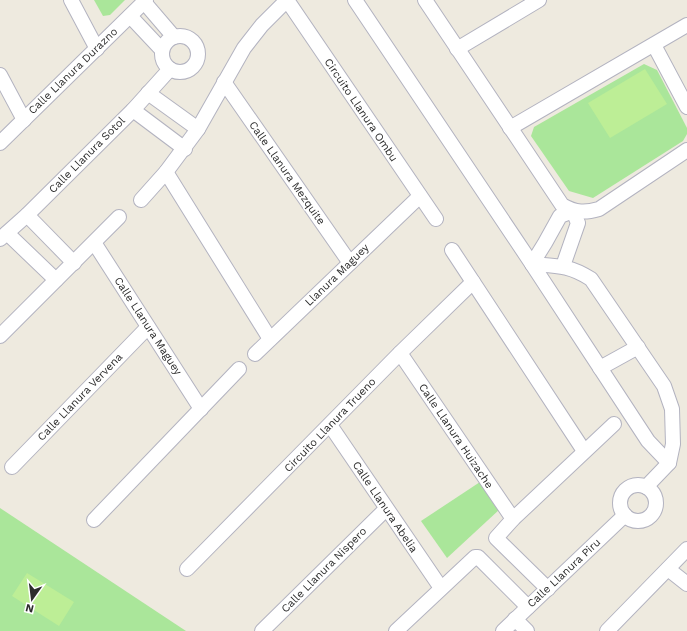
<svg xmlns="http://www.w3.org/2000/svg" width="687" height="631" font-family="'Work Sans',sans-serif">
  <rect width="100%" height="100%" fill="#eeeadf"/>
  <!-- green -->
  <g fill="#aae69a">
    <path d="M 94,0 L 125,0 L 110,15 L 103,16 Z"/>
    <path d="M 644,64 L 657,70 L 687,128 L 687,134 L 683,141 L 593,198 L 569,191 L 531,136 L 534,127 Z"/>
    <path d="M 480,482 L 500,509 L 447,558 L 421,521 Z"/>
    <path d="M 0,508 L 186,631 L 0,631 Z"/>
  </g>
  <!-- pitch -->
  <g fill="#bdee96">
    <path d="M 645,69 L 667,104 L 610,138 L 588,103 Z"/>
    <path d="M 27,573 L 74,602 L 59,626 L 12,596 Z"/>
  </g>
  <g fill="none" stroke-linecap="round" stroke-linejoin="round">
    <defs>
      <g id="minor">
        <path d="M 71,0 L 97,49"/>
        <path d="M 287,0 L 436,219"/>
        <path d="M 355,0 L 532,264 L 648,441 L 669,463"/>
        <path d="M 425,0 L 562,205 C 576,213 585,213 599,209 L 687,150"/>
        <path d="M 144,2 L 174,37"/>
        <path d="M 130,16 L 162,50"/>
        <circle cx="180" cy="54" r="18"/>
        <path d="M 654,45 L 687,107"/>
        <path d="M 457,49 L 539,0"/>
        <path d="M 0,75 L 24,120"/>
        <path d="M 224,82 L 350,263"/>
        <path d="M 148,93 L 198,129"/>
        <path d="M 133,110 L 185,149"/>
        <path d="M 510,128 L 687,25"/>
        <path d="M 0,143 L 146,0"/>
        <path d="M 166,172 L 270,339"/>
        <path d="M 141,200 L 166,172 L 198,129 L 244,48 L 262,25 L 287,0"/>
        <path d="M 27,215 L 74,263"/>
        <path d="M 7,233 L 56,280"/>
        <path d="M 0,239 L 27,215 L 133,110 L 170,69"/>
        <path d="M 95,244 L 201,409"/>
        <path d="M 452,250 L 584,451"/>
        <path d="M 532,264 C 557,266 569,265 591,279 L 664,386 L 672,409 L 673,444 L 669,463 L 646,487"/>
        <path d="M 532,264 L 545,243 L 560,216 L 573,211"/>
        <path d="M 563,266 L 578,223 L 573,211"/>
        <path d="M 0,336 L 119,217"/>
        <path d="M 400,353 L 513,519"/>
        <path d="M 255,354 L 420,196"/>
        <path d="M 600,368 L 638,347"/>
        <path d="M 330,425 L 441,588"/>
        <path d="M 12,467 L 148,327"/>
        <circle cx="638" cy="503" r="18"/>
        <path d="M 94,520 L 239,369"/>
        <path d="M 187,569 L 400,353 L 473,282"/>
        <path d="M 668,569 L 687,584"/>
        <path d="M 548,589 L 496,538 L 513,519 L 614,424"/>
        <path d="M 515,619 L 527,631"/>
        <path d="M 262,631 L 386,509"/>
        <path d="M 396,631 L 475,557 L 478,557 L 528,607"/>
        <path d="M 503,631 L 625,515"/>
        <path d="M 607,631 L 687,549"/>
      </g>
    </defs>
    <!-- minor casing -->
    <use href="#minor" stroke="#b3b3c0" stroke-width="16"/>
    <!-- minor -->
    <use href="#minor" stroke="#fff" stroke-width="14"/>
  </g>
  <g text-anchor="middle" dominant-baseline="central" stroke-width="3" stroke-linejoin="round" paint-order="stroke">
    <!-- street labels -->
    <g font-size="11" fill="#2d2d2d" stroke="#fff">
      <text transform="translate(73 71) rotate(-44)">Calle Llanura Durazno</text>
      <text transform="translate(361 110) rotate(56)">Circuito Llanura Ombu</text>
      <text transform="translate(87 155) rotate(-45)">Calle Llanura Sotol</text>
      <text transform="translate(287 173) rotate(55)">Calle Llanura Mezquite</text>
      <text transform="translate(337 275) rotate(-44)">Llanura Maguey</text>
      <text transform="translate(148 326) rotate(57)">Calle Llanura Maguey</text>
      <text transform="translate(80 397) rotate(-46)">Calle Llanura Vervena</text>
      <text transform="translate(330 425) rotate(-46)">Circuito Llanura Trueno</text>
      <text transform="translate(456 436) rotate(56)">Calle Llanura Huizache</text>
      <text transform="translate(385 507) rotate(56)">Calle Llanura Abelia</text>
      <text transform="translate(324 570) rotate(-45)">Calle Llanura Nispero</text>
      <text transform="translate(564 573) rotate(-43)">Calle Llanura Piru</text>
    </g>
  </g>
  <!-- north arrow -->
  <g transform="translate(32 599) rotate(194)" stroke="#ffffff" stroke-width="3" paint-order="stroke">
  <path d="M0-3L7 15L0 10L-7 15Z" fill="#2d2d2d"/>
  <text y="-6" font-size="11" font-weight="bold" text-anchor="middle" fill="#2d2d2d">N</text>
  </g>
</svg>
